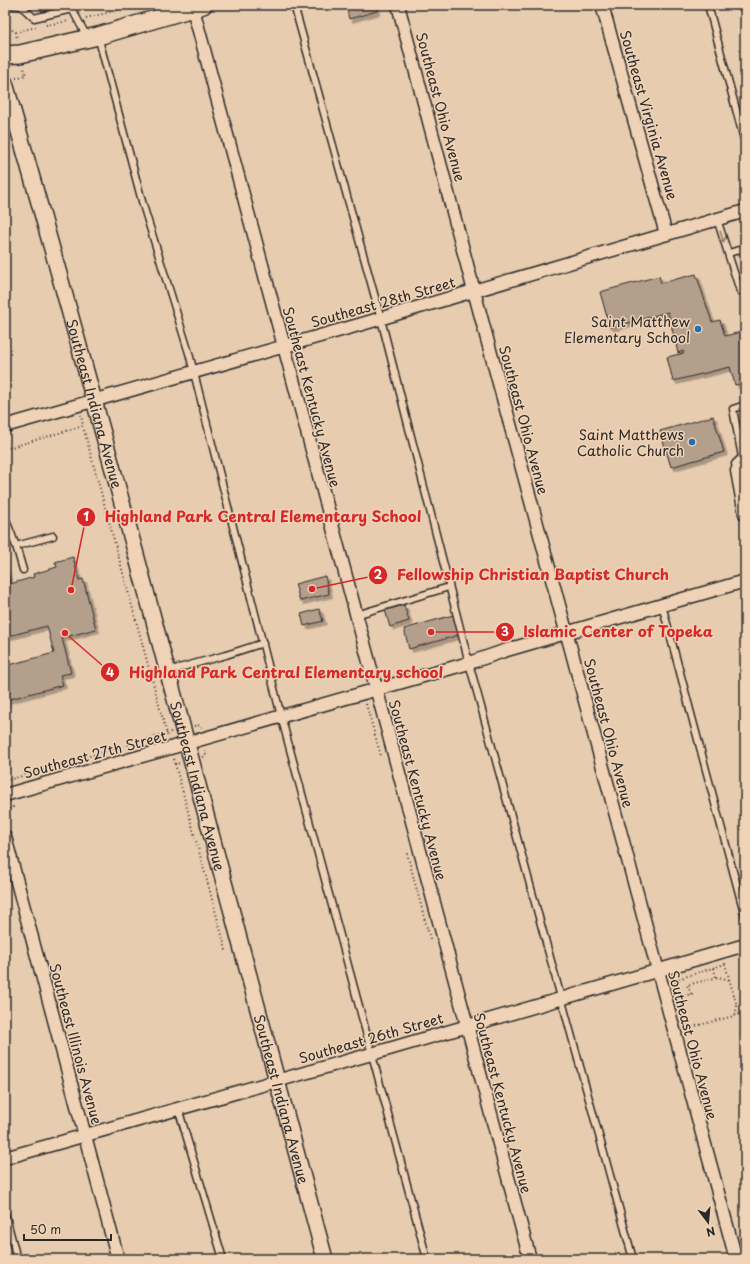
<svg xmlns="http://www.w3.org/2000/svg" width="750" height="1264" font-family="'Playpen Sans',sans-serif">
  <defs>
    <filter id="shadow"><feDropShadow dx="3.5" dy="3.5" stdDeviation="0" flood-color="#0004"/></filter>
  </defs>
  <rect width="100%" height="100%" fill="#e8ccb0"/>
  <filter id="ink" filterUnits="userSpaceOnUse"><feTurbulence type="fractalNoise" baseFrequency=".025" numOctaves="2"/><feDisplacementMap in="SourceGraphic" scale="8" xChannelSelector="R" yChannelSelector="G"/><feConvolveMatrix kernelMatrix="1 2 1 2 8 2 1 2 1" color-interpolation-filters="sRGB"/></filter>
  <g filter="url(#ink)">
    <!-- building -->
    <g fill="#b39f8b" stroke="#2b2b2b" filter="url(#shadow)">
      <path d="M 40,5 L 56,5 L 57,9 L 42,13 Z"/>
      <path d="M 346,5 L 376,5 L 377,11 L 349,19 Z"/>
      <path d="M 696,274 L 712,322 L 720,320 L 725,336 L 745,331 L 745,383 L 735,385 L 730,367 L 673,381 L 667,357 L 684,353 L 683,351 L 678,353 L 668,312 L 610,328 L 600,292 L 659,276 L 661,283 Z"/>
      <path d="M 713,416 L 724,452 L 671,467 L 660,431 Z"/>
      <path d="M 73,557 L 79,580 L 83,579 L 96,629 L 62,638 L 71,673 L 60,675 L 63,685 L 6,700 L 7,703 L 5,704 L 5,666 L 54,653 L 47,626 L 5,637 L 5,564 L 10,584 L 34,577 L 33,574 L 57,567 L 55,562 Z"/>
      <path d="M 325,576 L 329,594 L 300,601 L 295,584 Z"/>
      <path d="M 404,605 L 409,621 L 390,627 L 385,610 Z"/>
      <path d="M 319,609 L 323,621 L 304,626 L 301,614 Z"/>
      <path d="M 453,615 L 459,635 L 409,649 L 404,629 Z"/>
    </g>
    <g fill="none" stroke-linecap="round" stroke-linejoin="round">
      <defs>
        <g id="service">
          <path d="M 10,5 L 21,6 L 34,18 L 72,9 L 87,37"/>
          <path d="M 294,5 L 381,319 L 469,663 L 633,1259"/>
          <path d="M 708,5 L 745,143"/>
          <path d="M 98,36 L 143,205 L 189,353 L 281,716 L 427,1259"/>
          <path d="M 717,219 L 740,291 L 745,289"/>
          <path d="M 729,253 L 745,248"/>
          <path d="M 745,405 L 733,409 L 742,457 L 745,456"/>
          <path d="M 737,471 L 735,464 L 742,457"/>
          <path d="M 5,517 L 16,546 L 53,536"/>
          <path d="M 16,546 L 23,570"/>
          <path d="M 662,605 L 745,916"/>
          <path d="M 356,615 L 449,587"/>
          <path d="M 168,671 L 226,655 L 263,643"/>
          <path d="M 178,1108 L 223,1259"/>
          <path d="M 5,1213 L 17,1259"/>
        </g>
        <g id="minor">
          <path d="M 192,5 L 530,1259"/>
          <path d="M 398,5 L 474,291 L 736,1259"/>
          <path d="M 602,5 L 666,234"/>
          <path d="M 5,426 L 362,324 L 745,211"/>
          <path d="M 737,471 L 745,514"/>
          <path d="M 5,795 L 469,663 L 507,650 L 745,581"/>
          <path d="M 5,837 L 118,1259"/>
          <path d="M 5,1158 L 389,1049 L 745,945"/>
        </g>
        <g id="tertiary">
          <path id="s1" d="M 5,83 C 117,473 219,867 325,1259"/>
        </g>
        <path id="secondary" d="M 5,55 L 20,54 L 98,36 L 203,5"/>
      </defs>
      <!-- service casing -->
      <use href="#service" stroke="#2b2b2b" stroke-width="9"/>
      <!-- minor casing -->
      <use href="#minor" stroke="#2b2b2b" stroke-width="15"/>
      <!-- tertiary casing -->
      <use href="#tertiary" stroke="#2b2b2b" stroke-width="18"/>
      <!-- secondary casing -->
      <use href="#secondary" stroke="#2b2b2b" stroke-width="20"/>
      <!-- path -->
      <g stroke="#2b2b2b" stroke-width="2" stroke-dasharray="1 3" stroke-linecap="butt">
        <path d="M 86,18 L 139,5"/>
        <path d="M 46,25 L 69,21"/>
        <path d="M 5,26 L 16,32 L 36,27"/>
        <path d="M 16,32 L 17,40"/>
        <path d="M 16,78 L 26,75 L 24,68"/>
        <path d="M 84,430 L 168,738"/>
        <path d="M 5,449 L 83,426 L 81,415"/>
        <path d="M 366,704 L 381,756"/>
        <path d="M 194,726 L 200,725 L 201,728"/>
        <path d="M 203,757 L 206,756 L 205,750"/>
        <path d="M 174,759 L 175,764 L 180,763"/>
        <path d="M 175,764 L 226,950 L 228,950"/>
        <path d="M 5,781 L 171,732"/>
        <path d="M 5,810 L 13,807 L 12,805"/>
        <path d="M 407,853 L 430,939"/>
        <path d="M 714,968 L 716,978"/>
        <path d="M 673,980 L 675,980 L 688,1028 L 745,1013"/>
        <path d="M 675,980 L 725,964 L 737,1006 L 735,1016"/>
        <path d="M 691,994 L 687,985 L 718,977 L 730,980"/>
        <path d="M 680,997 L 695,993"/>
      </g>
      <!-- service -->
      <use href="#service" stroke="#f0d3b6" stroke-width="6"/>
      <!-- minor -->
      <use href="#minor" stroke="#f0d3b6" stroke-width="12"/>
      <!-- tertiary -->
      <use href="#tertiary" stroke="#f0d3b6" stroke-width="15"/>
      <!-- secondary -->
      <use href="#secondary" stroke="#f0d3b6" stroke-width="17"/>
    </g>
    <!-- one-way arrows -->
    <defs><path id="oneway-shaft" d="M-6 0H5M1.5-3L5.5 0L1.5 3" fill="none" stroke-width="1.6" stroke-linecap="round" stroke-linejoin="round"/></defs>
    <use stroke="#8e7f70" href="#oneway-shaft" transform="translate(722 237) rotate(73)"/>
  </g>
  <!-- markers -->
  <g fill="#1f6fb2" stroke="#f0d3b6" stroke-width="1.5">
    <circle cx="698" cy="329" r="4"/>
    <circle cx="692" cy="442" r="4"/>
  </g>
  <g text-anchor="middle" dominant-baseline="central" stroke-width="3" stroke-linejoin="round" paint-order="stroke">
    <!-- street labels -->
    <g font-size="14" fill="#2b2b2b" stroke="#f0d3b6">
      <text transform="translate(441 107) rotate(75)">Southeast Ohio Avenue</text>
      <text transform="translate(649 115) rotate(74)">Southeast Virginia Avenue</text>
      <text transform="translate(383 302) rotate(-16)">Southeast 28th Street</text>
      <text transform="translate(312 397) rotate(75)">Southeast Kentucky Avenue</text>
      <text stroke="none"><textPath href="#s1" startOffset="333">Southeast Indiana Avenue</textPath></text>
      <text transform="translate(524 420) rotate(75)">Southeast Ohio Avenue</text>
      <text transform="translate(609 733) rotate(75)">Southeast Ohio Avenue</text>
      <text transform="translate(95 754) rotate(-15)">Southeast 27th Street</text>
      <text stroke="none"><textPath href="#s1" startOffset="729">Southeast Indiana Avenue</textPath></text>
      <text transform="translate(418 790) rotate(75)">Southeast Kentucky Avenue</text>
      <text transform="translate(371 1038) rotate(-16)">Southeast 26th Street</text>
      <text transform="translate(76 1044) rotate(75)">Southeast Illinois Avenue</text>
      <text transform="translate(693 1045) rotate(75)">Southeast Ohio Avenue</text>
      <text stroke="none"><textPath href="#s1" startOffset="1053">Southeast Indiana Avenue</textPath></text>
      <text transform="translate(503 1103) rotate(75)">Southeast Kentucky Avenue</text>
    </g>
    <!-- poi labels -->
    <g font-size="14" fill="#2b2b2b" stroke="#f0d3b6" text-anchor="end">
      <text x="690" y="321">Saint Matthew<tspan x="690" dy="16">Elementary School</tspan></text>
      <text x="684" y="434">Saint Matthews<tspan x="684" dy="16">Catholic Church</tspan></text>
    </g>
  </g>
  <!-- callouts -->
  <path fill="none" stroke="#d62828" stroke-width="1.5" d="M71 590L86 517M312 589L378 575M431 632L505 632M65 633L110 672"/>
  <g fill="#d62828" stroke="#f0d3b6" stroke-width="1.5">
    <circle cx="71" cy="590" r="4"/>
    <circle cx="312" cy="589" r="4"/>
    <circle cx="431" cy="632" r="4"/>
    <circle cx="65" cy="633" r="4"/>
    <circle cx="86" cy="517" r="10"/>
    <circle cx="378" cy="575" r="10"/>
    <circle cx="505" cy="632" r="10"/>
    <circle cx="110" cy="672" r="10"/>
  </g>
  <g font-size="12" text-anchor="middle" font-weight="bold" fill="#fff">
    <text x="86" y="521">1</text>
    <text x="378" y="579">2</text>
    <text x="505" y="636">3</text>
    <text x="110" y="677">4</text>
  </g>
  <g font-size="15" text-anchor="middle" font-weight="bold" fill="#d62828" stroke="#f0d3b6" stroke-width="3" stroke-linejoin="round" paint-order="stroke">
    <text x="263" y="522">Highland Park Central Elementary School</text>
    <text x="533" y="580">Fellowship Christian Baptist Church</text>
    <text x="618" y="637">Islamic Center of Topeka</text>
    <text x="286" y="678">Highland Park Central Elementary school</text>
  </g>
  <!-- margin -->
  <rect width="750" height="1264" fill="none" stroke="#f0d3b6" stroke-width="20"/>
  <rect x="10" y="10" width="730" height="1244" fill="none" stroke="#2b2b2b" stroke-width="1.5" filter="url(#ink)"/>
  <!-- north arrow -->
  <g transform="translate(708 1222) rotate(164)" stroke="#f0d3b6" stroke-width="3" paint-order="stroke">
  <path d="M0-3L7 15L0 10L-7 15Z" fill="#2b2b2b"/>
  <text y="-6" font-size="11" font-weight="bold" text-anchor="middle" fill="#2b2b2b">N</text>
  </g>
  <!-- scale -->
  <path d="M24 1234v6h87v-6" fill="none" stroke="#2b2b2b" stroke-width="2"/>
  <text x="30" y="1234" font-size="12" fill="#2b2b2b" stroke="#f0d3b6" stroke-width="3" paint-order="stroke">50 m</text>
</svg>
